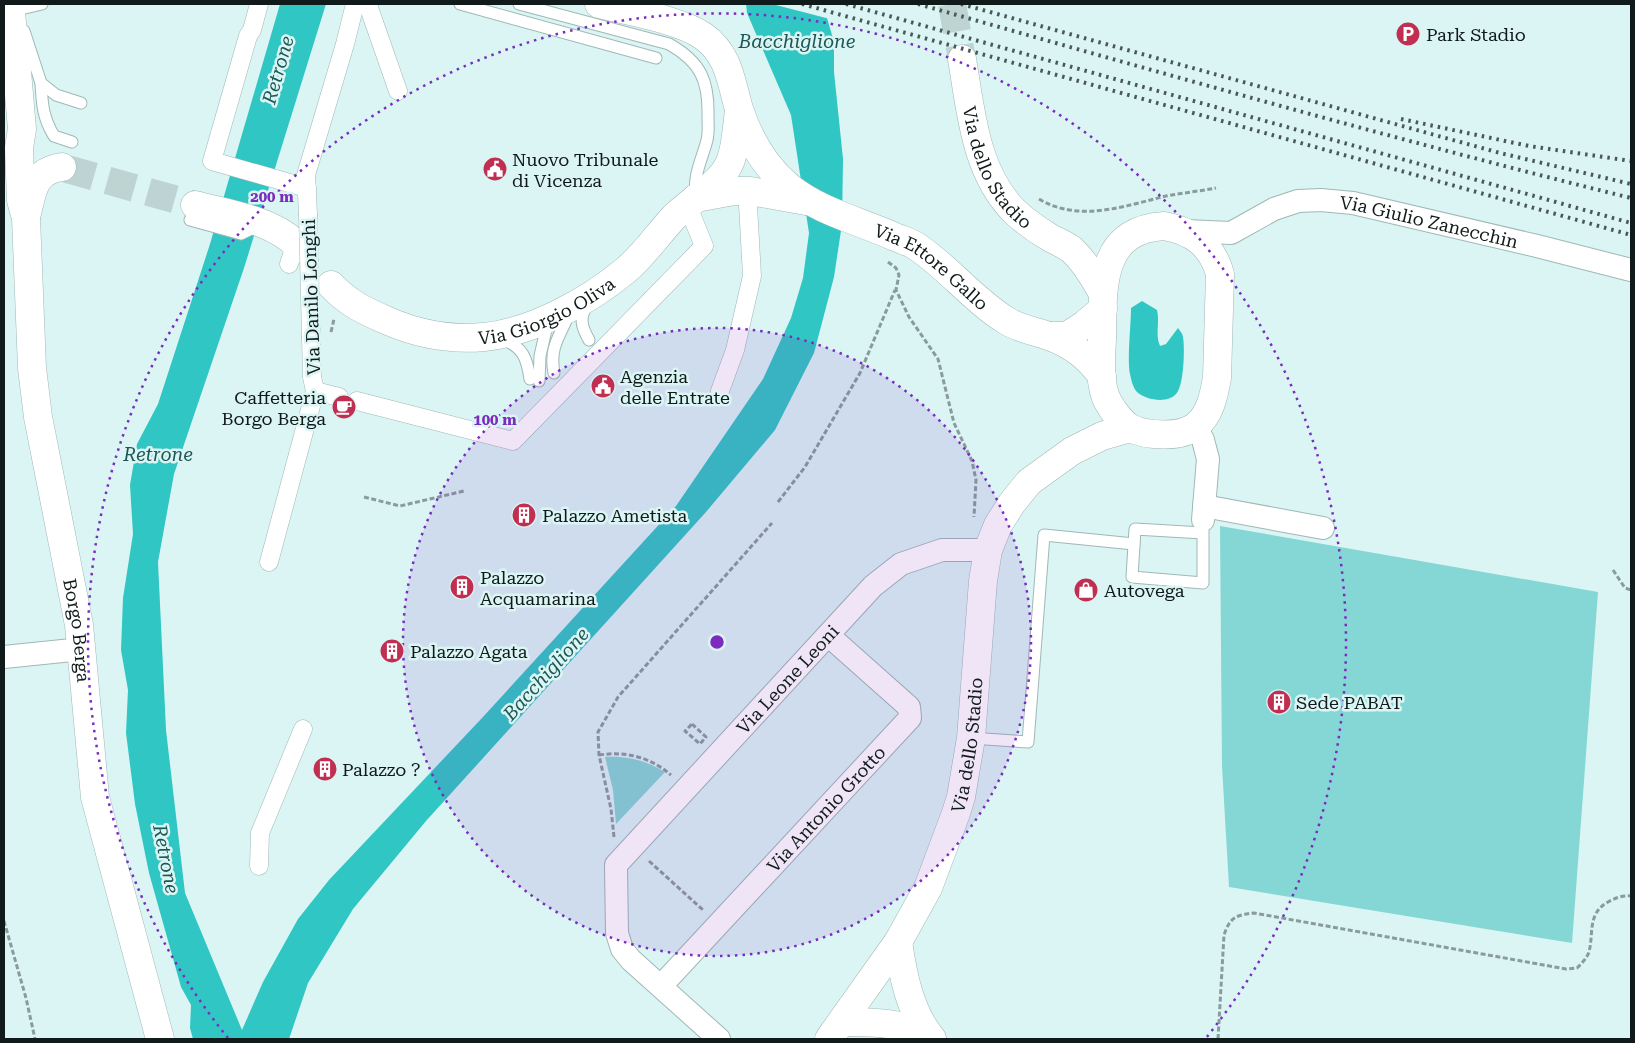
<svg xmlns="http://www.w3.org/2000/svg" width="1635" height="1043" font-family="'Roboto Serif',serif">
  <rect width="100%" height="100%" fill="#dbf5f4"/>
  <!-- green -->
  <g fill="#84d7d4">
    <path d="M 1220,526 L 1598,592 L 1572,943 L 1229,887 L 1222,766 Z"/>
    <path d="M 605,757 C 628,756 645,760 665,772 L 616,824 L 613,790 Z"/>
  </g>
  <!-- water -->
  <g fill="#30c6c3">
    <path d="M 280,4 L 326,4 L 244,268 L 174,474 L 158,562 L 166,730 L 185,893 L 242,1030 L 263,982 L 298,919 L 329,880 L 482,718 L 676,506 L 763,379 L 791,318 L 803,278 L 809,233 L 791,115 L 747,13 L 746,4 L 823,4 L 834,42 L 834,72 L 843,159 L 842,224 L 834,277 L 814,353 L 775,430 L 706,512 L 426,821 L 353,909 L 308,983 L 289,1039 L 193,1039 L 190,1028 L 191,1005 L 181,987 L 149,873 L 135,804 L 126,733 L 128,690 L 121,650 L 123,598 L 133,534 L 130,485 L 137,444 L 158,404 L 210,244 Z"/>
    <path d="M 1142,301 L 1157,310 C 1160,322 1155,335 1160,346 L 1166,344 L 1178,328 C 1180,331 1183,334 1183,337 C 1185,349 1184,386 1176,394 C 1167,404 1146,400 1137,392 C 1133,388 1131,379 1130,374 C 1127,359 1131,325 1131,308 Z"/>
  </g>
  <!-- pier -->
  <path fill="#dbf5f4" d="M 772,4 L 825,4 L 830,19 Z"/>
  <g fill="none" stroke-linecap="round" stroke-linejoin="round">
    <!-- secondary-tunnel -->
    <path stroke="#bdd4d3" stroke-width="28" stroke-dasharray="28 14" stroke-linecap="butt" d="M 67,169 L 195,205"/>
    <!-- primary-tunnel -->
    <path stroke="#bdd4d3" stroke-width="28" stroke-dasharray="28 14" stroke-linecap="butt" d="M 952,4 L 962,59"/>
    <defs>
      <g id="service">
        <path d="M 460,4 L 656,58"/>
        <path d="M 519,4 L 669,44 C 701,62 709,81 708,117 C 708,124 709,132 707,140 C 702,160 693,174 696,196"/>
        <path d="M 12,11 L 42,4"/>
        <path d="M 24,31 L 41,83 L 56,95 L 81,103"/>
        <path d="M 41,83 C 42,104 43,118 54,136 L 72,142"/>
        <path d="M 190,220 L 241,234 L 259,225"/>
        <path d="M 588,303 C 579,318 581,326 589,340"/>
        <path d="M 502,339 C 523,347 527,358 530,379"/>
        <path d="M 554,373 C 549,347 560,336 569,314"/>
        <path d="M 539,381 L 540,356 L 548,321"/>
        <path d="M 1203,520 L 1203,583 L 1132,577 L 1135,529 L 1203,533"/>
        <path d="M 971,738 L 1028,742 L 1044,535 L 1134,544"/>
      </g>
      <g id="pedestrian">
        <path d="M 259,4 L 252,30 L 248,36 L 212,161 L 307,188"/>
        <path d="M 363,4 L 369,8 L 398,91"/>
        <path d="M 308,214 L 306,175 L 345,44 L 355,4"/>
        <path d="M 289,264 L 296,243"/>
        <path d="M 315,391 L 339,397"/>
        <path d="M 720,391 L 735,350 L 752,276 L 748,205"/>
        <path d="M 357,401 L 513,441 L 704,246 L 687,204"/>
        <path d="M 269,562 L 315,391 L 312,377 L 311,338"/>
        <path d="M 259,866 L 260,833 L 303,729"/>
      </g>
      <g id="minor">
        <path id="s1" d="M 1185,231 L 1231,233 L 1274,209 L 1298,201 L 1321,200 L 1353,203 L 1537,246 L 1631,270"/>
        <path d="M 1196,426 L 1203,440 L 1208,459 L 1203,520"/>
        <path d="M 1204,506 L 1323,528"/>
        <path d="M 4,657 L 82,649"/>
        <path id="s2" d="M 661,986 L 910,718 L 909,707 L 828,635"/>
        <path id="s3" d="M 719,1039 L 631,960 L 622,949 L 617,933 L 616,865 L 873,586 L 901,564 L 942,550 L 988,550"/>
      </g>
      <g id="tertiary">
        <path d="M 898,942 C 903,976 910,1012 932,1039"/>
        <path d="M 842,1022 C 874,1022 904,1022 932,1039"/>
      </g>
      <g id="secondary">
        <path id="s4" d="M 10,4 L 16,60 L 22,129 L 19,148 L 21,200 L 26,218 L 32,368 L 38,417 L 79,625 L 95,797 L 160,1039"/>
        <path id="s5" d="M 599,4 C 628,11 680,20 703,36 C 729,54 731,82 739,109 C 749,139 765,167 789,187 C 820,212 860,221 895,237 C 902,240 910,242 916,246 C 949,268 973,300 1007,321 C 1020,329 1035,331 1049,336 C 1073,345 1087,356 1102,376"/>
        <path d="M 696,198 L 734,191 L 750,191 L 806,201"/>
        <path d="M 195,205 C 229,214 275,220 300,248"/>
        <path d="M 27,213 C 33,189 34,171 62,167"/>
        <path id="s6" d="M 331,285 C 349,304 365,311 388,321 C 418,334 451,340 484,337 C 533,332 589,301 626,270 C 644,255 658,234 674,217 C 691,200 722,183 730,162 C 736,148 737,125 739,110"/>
        <path d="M 1049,336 L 1067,336 L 1084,325 L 1103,309"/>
      </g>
      <g id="primary">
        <path id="s7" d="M 962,59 C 971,112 975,172 1015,212 C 1025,221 1037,230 1049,237 C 1056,241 1066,245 1072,250 C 1085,262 1095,279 1103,294"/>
        <path d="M 1164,226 C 1193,231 1212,245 1220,274 L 1217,378 C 1214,395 1210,415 1196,426 C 1181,438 1147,436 1130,428 C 1122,423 1113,411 1108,402 C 1099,386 1101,357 1102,339 C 1103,289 1098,230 1164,226 Z"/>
        <path id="s8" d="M 829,1039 L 898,942 L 928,888 L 956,813 L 961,797 L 971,738 L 983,581 L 988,550 L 998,525 L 1012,503 L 1029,482 L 1072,451 L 1102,436 L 1130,428"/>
      </g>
    </defs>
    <!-- service casing -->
    <use href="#service" stroke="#9fb8b6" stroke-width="13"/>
    <!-- pedestrian casing -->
    <use href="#pedestrian" stroke="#9fb8b6" stroke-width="19"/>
    <!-- minor casing -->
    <use href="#minor" stroke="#9fb8b6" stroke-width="24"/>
    <!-- tertiary casing -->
    <use href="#tertiary" stroke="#9fb8b6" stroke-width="29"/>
    <!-- secondary casing -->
    <use href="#secondary" stroke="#9fb8b6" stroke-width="29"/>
    <!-- primary casing -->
    <use href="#primary" stroke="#9fb8b6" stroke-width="29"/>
    <!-- path -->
    <g stroke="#899c9c" stroke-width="3" stroke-dasharray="5 2.5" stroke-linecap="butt">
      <path d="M 1039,199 C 1079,223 1125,206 1166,196 C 1183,193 1200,191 1216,188"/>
      <path d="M 888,262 L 896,268 L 899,275 L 896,290 L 909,317 L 938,359 L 954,423 L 972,461 L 976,480 L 974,517"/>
      <path d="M 331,332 L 334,319"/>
      <path d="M 364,497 L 400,506 L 464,491"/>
      <path d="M 778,502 L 805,467 L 860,373 L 895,290"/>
      <path d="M 1613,570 L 1625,588 L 1631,590"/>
      <path d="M 692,724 L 706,737 L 700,744 L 685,731 Z"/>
      <path d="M 599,755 C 626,751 650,757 671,775"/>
      <path d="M 614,837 L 611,809 L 599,755 L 598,732 L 618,697 L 772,523"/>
      <path d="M 649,861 L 703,910"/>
      <path d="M 4,921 L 26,998 L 35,1039"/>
      <path d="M 1218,1039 L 1224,935 C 1230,917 1236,915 1254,913 L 1566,969 L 1577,968 C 1582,963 1587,958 1589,952 C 1594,932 1587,914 1608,902 C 1615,898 1623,895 1631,896"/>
    </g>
    <!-- service -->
    <use href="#service" stroke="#fff" stroke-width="11"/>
    <!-- pedestrian -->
    <use href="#pedestrian" stroke="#fff" stroke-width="18"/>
    <!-- minor -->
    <use href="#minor" stroke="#fff" stroke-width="22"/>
    <!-- tertiary -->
    <use href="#tertiary" stroke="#fff" stroke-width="28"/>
    <!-- secondary -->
    <use href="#secondary" stroke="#fff" stroke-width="28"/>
    <!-- primary -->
    <use href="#primary" stroke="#fff" stroke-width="28"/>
    <!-- rail -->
    <g stroke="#4a5858" stroke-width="4" stroke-dasharray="2.5 5" stroke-linecap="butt">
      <path d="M 802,4 L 1631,235"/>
      <path d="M 846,4 L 1631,223"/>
      <path d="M 918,4 C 1155,71 1392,139 1631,198"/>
      <path d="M 961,4 L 1500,153 L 1631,184"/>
      <path d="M 1401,119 L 1529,146 L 1631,161"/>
    </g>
    <defs>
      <path id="pedestrian-bridge" d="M 308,214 L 311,338"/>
    </defs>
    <!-- pedestrian-bridge casing -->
    <use href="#pedestrian-bridge" stroke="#9fb8b6" stroke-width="19" stroke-linecap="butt"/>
    <!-- pedestrian-bridge -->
    <use href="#pedestrian-bridge" stroke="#fff" stroke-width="18"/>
  </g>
  <!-- distance rings -->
  <circle cx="717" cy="642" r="314" fill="#7b2cbf" fill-opacity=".12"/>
  <g fill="none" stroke="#7b2cbf" stroke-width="2.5" stroke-dasharray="2.5 5">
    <circle cx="717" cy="642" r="314"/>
    <path d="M228 1038A629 629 0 1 1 1206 1038"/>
  </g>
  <!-- icons -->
  <defs>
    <symbol id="parking-disc" viewBox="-11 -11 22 22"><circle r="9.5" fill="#c02f51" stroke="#dbf5f4"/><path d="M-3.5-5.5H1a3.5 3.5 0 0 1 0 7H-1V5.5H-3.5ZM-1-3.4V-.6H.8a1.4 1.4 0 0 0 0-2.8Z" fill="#fff"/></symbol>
    <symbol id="civic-disc" viewBox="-11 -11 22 22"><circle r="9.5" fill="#c02f51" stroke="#dbf5f4"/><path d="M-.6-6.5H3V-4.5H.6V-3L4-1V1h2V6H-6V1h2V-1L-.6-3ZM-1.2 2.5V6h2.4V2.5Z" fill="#fff"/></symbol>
    <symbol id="cafe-disc" viewBox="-11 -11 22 22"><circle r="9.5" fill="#c02f51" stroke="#dbf5f4"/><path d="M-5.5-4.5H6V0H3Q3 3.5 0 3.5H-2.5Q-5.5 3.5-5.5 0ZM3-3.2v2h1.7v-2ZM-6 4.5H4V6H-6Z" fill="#fff"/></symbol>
    <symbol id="building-disc" viewBox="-11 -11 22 22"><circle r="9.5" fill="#c02f51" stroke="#dbf5f4"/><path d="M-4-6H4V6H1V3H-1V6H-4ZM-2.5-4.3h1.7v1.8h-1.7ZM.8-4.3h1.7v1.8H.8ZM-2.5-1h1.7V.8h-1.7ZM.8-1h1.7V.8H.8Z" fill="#fff"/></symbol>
    <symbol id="shop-disc" viewBox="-11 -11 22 22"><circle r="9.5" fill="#c02f51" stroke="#dbf5f4"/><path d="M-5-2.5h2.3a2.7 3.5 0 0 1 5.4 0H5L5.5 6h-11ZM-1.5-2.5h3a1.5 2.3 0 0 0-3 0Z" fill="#fff"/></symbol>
  </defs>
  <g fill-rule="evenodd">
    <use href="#parking-disc" x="1394" y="20" width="28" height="28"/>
    <use href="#civic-disc" x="481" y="155" width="28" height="28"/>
    <use href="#civic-disc" x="589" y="372" width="28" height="28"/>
    <use href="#cafe-disc" x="330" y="393" width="28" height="28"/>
    <use href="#building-disc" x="510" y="501" width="28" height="28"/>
    <use href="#building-disc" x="448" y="573" width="28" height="28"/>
    <use href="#shop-disc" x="1072" y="576" width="28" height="28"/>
    <use href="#building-disc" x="378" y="637" width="28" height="28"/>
    <use href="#building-disc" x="1265" y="688" width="28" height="28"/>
    <use href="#building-disc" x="311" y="755" width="28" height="28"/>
  </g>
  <g text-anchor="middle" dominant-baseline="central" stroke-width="5" stroke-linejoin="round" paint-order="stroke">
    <!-- poi labels -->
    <g font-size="18" fill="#111a1a" stroke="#dbf5f4" text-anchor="start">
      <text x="1426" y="34">Park Stadio</text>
      <text x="512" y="159">Nuovo Tribunale<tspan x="512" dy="21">di Vicenza</tspan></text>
      <text x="620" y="376">Agenzia<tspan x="620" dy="21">delle Entrate</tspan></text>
      <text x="326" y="397" text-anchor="end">Caffetteria<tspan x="326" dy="21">Borgo Berga</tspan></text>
      <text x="542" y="515">Palazzo Ametista</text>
      <text x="480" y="577">Palazzo<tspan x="480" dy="21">Acquamarina</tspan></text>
      <text x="1104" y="590">Autovega</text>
      <text x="410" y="651">Palazzo Agata</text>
      <text x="1296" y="702">Sede PABAT</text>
      <text x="342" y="769">Palazzo ?</text>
    </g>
    <!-- street labels -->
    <g font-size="18" fill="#111a1a" stroke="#dbf5f4">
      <text stroke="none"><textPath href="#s7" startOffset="116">Via dello Stadio</textPath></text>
      <text stroke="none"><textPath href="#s1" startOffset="254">Via Giulio Zanecchin</textPath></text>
      <text stroke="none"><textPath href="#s5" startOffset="451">Via Ettore Gallo</textPath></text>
      <text transform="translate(311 297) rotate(-92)">Via Danilo Longhi</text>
      <text stroke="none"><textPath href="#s6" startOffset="234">Via Giorgio Oliva</textPath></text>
      <text stroke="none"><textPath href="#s4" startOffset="632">Borgo Berga</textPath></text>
      <text stroke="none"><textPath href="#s3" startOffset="470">Via Leone Leoni</textPath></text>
      <text stroke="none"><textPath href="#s8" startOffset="330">Via dello Stadio</textPath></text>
      <text stroke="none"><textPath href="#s2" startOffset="242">Via Antonio Grotto</textPath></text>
    </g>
    <!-- water labels -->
    <g font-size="19" font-style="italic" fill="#1c5755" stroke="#dbf5f4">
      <text x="797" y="41">Bacchiglione</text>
      <text transform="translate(278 70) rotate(-74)">Retrone</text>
      <text x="158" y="454">Retrone</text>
      <text transform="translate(546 674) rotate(-48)">Bacchiglione</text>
      <text transform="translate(166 859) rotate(79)">Retrone</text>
    </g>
  </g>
  <circle cx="717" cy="642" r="8" fill="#7b2cbf" stroke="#dbf5f4" stroke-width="2.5"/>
  <g font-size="15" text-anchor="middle" font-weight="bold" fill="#7b2cbf" stroke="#dbf5f4" stroke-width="5" stroke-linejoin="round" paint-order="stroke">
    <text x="272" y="202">200 m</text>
    <text x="495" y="425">100 m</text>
  </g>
  <!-- border -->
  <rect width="1635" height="1043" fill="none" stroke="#111a1a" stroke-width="10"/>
</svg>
